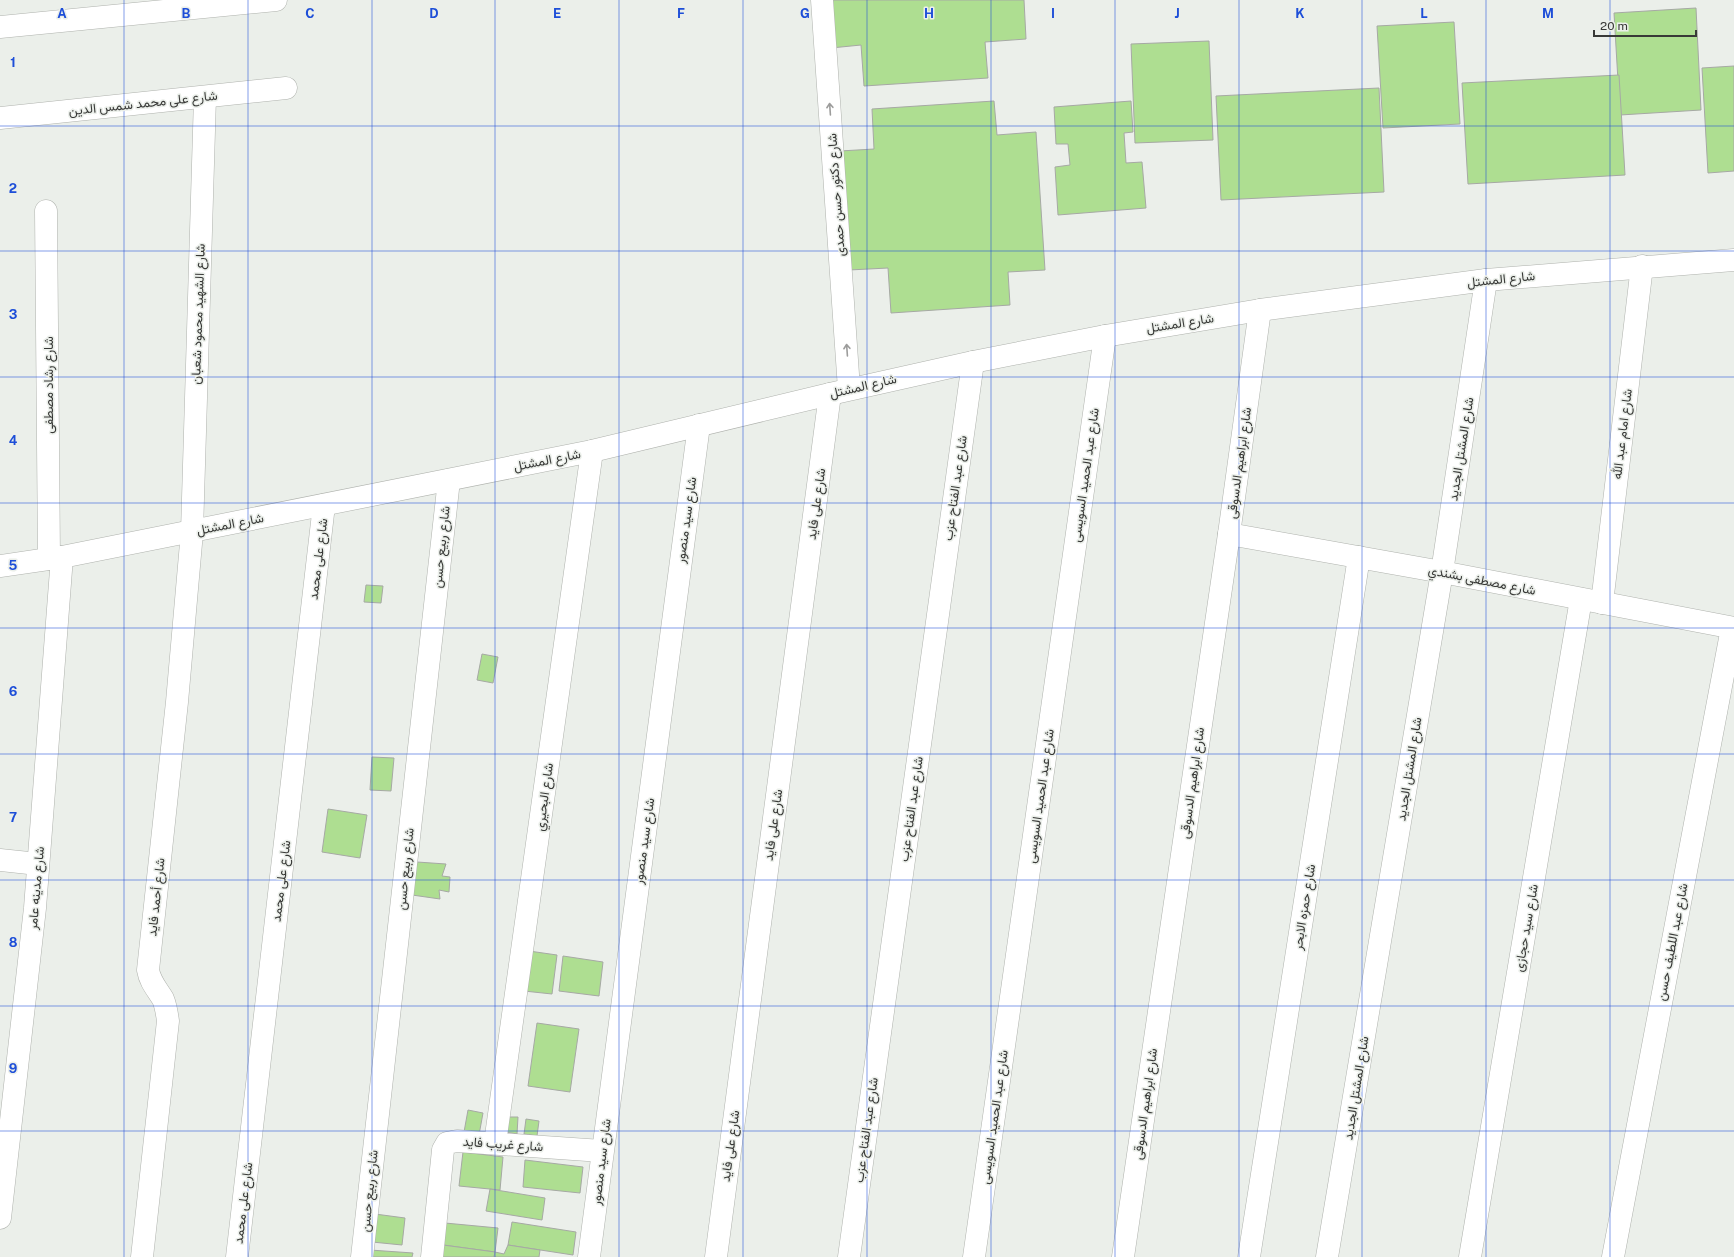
<svg xmlns="http://www.w3.org/2000/svg" width="1734" height="1257" font-family="'Public Sans',Vazirmatn,sans-serif">
  <rect width="100%" height="100%" fill="#ebefea"/>
  <!-- building -->
  <g fill="#aede91" stroke="#a6a9a4">
    <path d="M 828,0 L 1024,0 L 1026,39 L 985,42 L 988,78 L 864,86 L 861,45 L 831,48 Z"/>
    <path d="M 1696,8 L 1701,110 L 1620,115 L 1614,13 Z"/>
    <path d="M 1454,22 L 1460,124 L 1383,128 L 1377,26 Z"/>
    <path d="M 1209,41 L 1213,140 L 1135,143 L 1131,44 Z"/>
    <path d="M 1734,66 L 1734,171 L 1708,173 L 1702,68 Z"/>
    <path d="M 1619,75 L 1625,175 L 1468,184 L 1462,83 Z"/>
    <path d="M 1379,88 L 1384,192 L 1221,200 L 1216,96 Z"/>
    <path d="M 994,101 L 997,135 L 1036,132 L 1045,270 L 1008,272 L 1010,305 L 891,313 L 888,268 L 849,270 L 840,151 L 874,149 L 872,109 Z"/>
    <path d="M 1131,101 L 1133,132 L 1124,133 L 1126,163 L 1142,162 L 1146,208 L 1058,215 L 1055,167 L 1070,165 L 1068,144 L 1056,144 L 1054,107 Z"/>
    <path d="M 366,585 L 383,586 L 381,603 L 364,602 Z"/>
    <path d="M 482,654 L 498,657 L 493,683 L 477,680 Z"/>
    <path d="M 372,757 L 394,758 L 391,791 L 370,790 Z"/>
    <path d="M 328,809 L 367,815 L 360,858 L 322,852 Z"/>
    <path d="M 417,862 L 446,864 L 442,876 L 450,877 L 449,892 L 439,890 L 440,899 L 412,895 Z"/>
    <path d="M 529,951 L 557,955 L 552,994 L 524,991 Z"/>
    <path d="M 563,956 L 603,962 L 599,996 L 559,991 Z"/>
    <path d="M 537,1023 L 579,1029 L 570,1092 L 528,1086 Z"/>
    <path d="M 468,1110 L 483,1113 L 479,1135 L 464,1132 Z"/>
    <path d="M 507,1117 L 518,1117 L 517,1134 L 506,1132 Z"/>
    <path d="M 526,1119 L 539,1121 L 537,1136 L 524,1134 Z"/>
    <path d="M 463,1152 L 503,1157 L 500,1190 L 459,1186 Z"/>
    <path d="M 525,1160 L 583,1167 L 580,1193 L 523,1187 Z"/>
    <path d="M 490,1189 L 545,1198 L 542,1220 L 486,1211 Z"/>
    <path d="M 375,1214 L 405,1218 L 402,1245 L 372,1242 Z"/>
    <path d="M 512,1222 L 576,1232 L 573,1255 L 508,1245 Z"/>
    <path d="M 445,1223 L 498,1228 L 495,1252 L 443,1245 Z"/>
    <path d="M 443,1245 L 495,1252 L 494,1257 L 441,1257 Z"/>
    <path d="M 508,1245 L 540,1250 L 539,1257 L 494,1257 L 495,1252 L 504,1254 Z"/>
    <path d="M 370,1250 L 413,1253 L 412,1257 L 370,1257 Z"/>
  </g>
  <g fill="none" stroke-linecap="round" stroke-linejoin="round">
    <defs>
      <g id="minor">
        <path d="M 822,0 L 849,389"/>
        <path d="M 0,27 L 276,0"/>
        <path d="M 0,118 L 286,88"/>
        <path d="M 46,211 L 49,559"/>
        <path d="M 1229,534 L 1442,572 L 1734,628"/>
        <path d="M 1602,603 L 1642,266"/>
        <path d="M 0,860 L 38,864"/>
        <path d="M 495,1143 L 592,451"/>
        <path d="M 0,1218 L 35,908 L 62,557"/>
        <path d="M 142,1257 L 168,1021 C 167,1014 166,1006 163,999 C 157,989 150,982 148,970 L 177,702 L 192,532 L 205,97"/>
        <path d="M 237,1257 L 324,505"/>
        <path d="M 362,1257 L 449,480"/>
        <path d="M 432,1257 L 443,1150 L 447,1143 L 457,1141 L 602,1151"/>
        <path d="M 589,1257 L 699,425"/>
        <path d="M 716,1257 L 830,394"/>
        <path d="M 849,1257 L 973,362"/>
        <path d="M 974,1257 L 1105,336"/>
        <path d="M 1123,1257 L 1229,534 L 1260,310"/>
        <path d="M 1249,1257 L 1359,557"/>
        <path d="M 1327,1257 L 1442,572 L 1486,280"/>
        <path d="M 1470,1257 L 1581,599"/>
        <path d="M 1613,1257 L 1732,628"/>
      </g>
      <path id="tertiary" d="M 0,566 L 62,557 L 592,451 L 830,394 L 973,362 L 1105,336 L 1260,310 L 1486,280 L 1734,260"/>
    </defs>
    <!-- minor casing -->
    <use href="#minor" stroke="#afb2ad" stroke-width="23"/>
    <!-- tertiary casing -->
    <use href="#tertiary" stroke="#afb2ad" stroke-width="23"/>
    <!-- minor -->
    <use href="#minor" stroke="#fff" stroke-width="22"/>
    <!-- tertiary -->
    <use href="#tertiary" stroke="#fff" stroke-width="22"/>
  </g>
  <!-- one-way arrows -->
  <defs><path id="oneway-shaft" d="M-6 0H5M1.5-3L5.5 0L1.5 3" fill="none" stroke-width="1.6" stroke-linecap="round" stroke-linejoin="round"/></defs>
  <g stroke="#9c9c9b">
    <use href="#oneway-shaft" transform="translate(830 109) rotate(-94)"/>
    <use href="#oneway-shaft" transform="translate(847 350) rotate(-94)"/>
  </g>
  <!-- grid -->
  <path fill="none" stroke="#1d4ed8" stroke-width="1" stroke-opacity="0.55" d="M 124,0 L 124,1257M 248,0 L 248,1257M 372,0 L 372,1257M 495,0 L 495,1257M 619,0 L 619,1257M 743,0 L 743,1257M 867,0 L 867,1257M 991,0 L 991,1257M 1115,0 L 1115,1257M 1239,0 L 1239,1257M 1362,0 L 1362,1257M 1486,0 L 1486,1257M 1610,0 L 1610,1257M 0,126 L 1734,126M 0,251 L 1734,251M 0,377 L 1734,377M 0,503 L 1734,503M 0,628 L 1734,628M 0,754 L 1734,754M 0,880 L 1734,880M 0,1006 L 1734,1006M 0,1131 L 1734,1131"/>
  <g text-anchor="middle" dominant-baseline="central" stroke-width="3" stroke-linejoin="round" paint-order="stroke">
    <!-- street labels -->
    <g font-size="13" fill="#383937" stroke="#ebefea">
      <text transform="translate(143 103) rotate(-6)">شارع على محمد شمس الدين</text>
      <text transform="translate(836 195) rotate(-94)">شارع دكتور حسن حمدى</text>
      <text transform="translate(1501 279) rotate(-6)">شارع المشتل</text>
      <text transform="translate(198 314) rotate(-88)">شارع الشهيد محمود شعبان</text>
      <text transform="translate(1180 323) rotate(-9)">شارع المشتل</text>
      <text transform="translate(48 385) rotate(-90)">شارع رشاد مصطفى</text>
      <text transform="translate(863 386) rotate(-13)">شارع المشتل</text>
      <text transform="translate(1622 434) rotate(-83)">شارع امام عبد الله</text>
      <text transform="translate(1461 449) rotate(-81)">شارع المشتل الجديد</text>
      <text transform="translate(547 460) rotate(-11)">شارع المشتل</text>
      <text transform="translate(1239 463) rotate(-82)">شارع ابراهيم الدسوقى</text>
      <text transform="translate(1085 475) rotate(-82)">شارع عبد الحميد السويسى</text>
      <text transform="translate(955 488) rotate(-82)">شارع عبد الفتاح عزب</text>
      <text transform="translate(816 504) rotate(-82)">شارع على فايد</text>
      <text transform="translate(686 520) rotate(-82)">شارع سيد منصور</text>
      <text transform="translate(230 524) rotate(-11)">شارع المشتل</text>
      <text transform="translate(441 547) rotate(-84)">شارع ربيع حسن</text>
      <text transform="translate(318 559) rotate(-83)">شارع على محمد</text>
      <text transform="translate(1482 580) rotate(11)">شارع مصطفى بشندي</text>
      <text transform="translate(1409 769) rotate(-81)">شارع المشتل الجديد</text>
      <text transform="translate(1192 783) rotate(-82)">شارع ابراهيم الدسوقى</text>
      <text transform="translate(1040 796) rotate(-82)">شارع عبد الحميد السويسى</text>
      <text transform="translate(544 797) rotate(-82)">شارع البحيري</text>
      <text transform="translate(911 809) rotate(-82)">شارع عبد الفتاح عزب</text>
      <text transform="translate(773 825) rotate(-82)">شارع على فايد</text>
      <text transform="translate(644 841) rotate(-82)">شارع سيد منصور</text>
      <text transform="translate(405 869) rotate(-84)">شارع ربيع حسن</text>
      <text transform="translate(281 881) rotate(-83)">شارع على محمد</text>
      <text transform="translate(36 888) rotate(-85)">شارع مدينه عامر</text>
      <text transform="translate(156 897) rotate(-84)">شارع أحمد فايد</text>
      <text transform="translate(1304 907) rotate(-81)">شارع حمزه الابحر</text>
      <text transform="translate(1526 928) rotate(-80)">شارع سيد حجازى</text>
      <text transform="translate(1672 942) rotate(-79)">شارع عبد اللطيف حسن</text>
      <text transform="translate(1356 1088) rotate(-81)">شارع المشتل الجديد</text>
      <text transform="translate(1145 1104) rotate(-82)">شارع ابراهيم الدسوقى</text>
      <text transform="translate(994 1117) rotate(-82)">شارع عبد الحميد السويسى</text>
      <text transform="translate(866 1130) rotate(-82)">شارع عبد الفتاح عزب</text>
      <text transform="translate(503 1144) rotate(4)">شارع غريب فايد</text>
      <text transform="translate(730 1146) rotate(-82)">شارع على فايد</text>
      <text transform="translate(601 1162) rotate(-83)">شارع سيد منصور</text>
      <text transform="translate(369 1191) rotate(-84)">شارع ربيع حسن</text>
      <text transform="translate(243 1203) rotate(-83)">شارع على محمد</text>
    </g>
  </g>
  <g font-size="13" text-anchor="middle" font-weight="bold" fill="#1d4ed8" stroke="#ebefea" stroke-width="3" stroke-linejoin="round" paint-order="stroke">
    <text x="62" y="18">A</text>
    <text x="186" y="18">B</text>
    <text x="310" y="18">C</text>
    <text x="434" y="18">D</text>
    <text x="557" y="18">E</text>
    <text x="681" y="18">F</text>
    <text x="805" y="18">G</text>
    <text x="929" y="18">H</text>
    <text x="1053" y="18">I</text>
    <text x="1177" y="18">J</text>
    <text x="1300" y="18">K</text>
    <text x="1424" y="18">L</text>
    <text x="1548" y="18">M</text>
    <text x="13" y="67">1</text>
    <text x="13" y="193">2</text>
    <text x="13" y="319">3</text>
    <text x="13" y="445">4</text>
    <text x="13" y="570">5</text>
    <text x="13" y="696">6</text>
    <text x="13" y="822">7</text>
    <text x="13" y="947">8</text>
    <text x="13" y="1073">9</text>
  </g>
  <!-- scale -->
  <path d="M1594 30v6h102v-6" fill="none" stroke="#383937" stroke-width="2"/>
  <text x="1600" y="30" font-size="12" fill="#383937" stroke="#ebefea" stroke-width="3" paint-order="stroke">20 m</text>
</svg>
